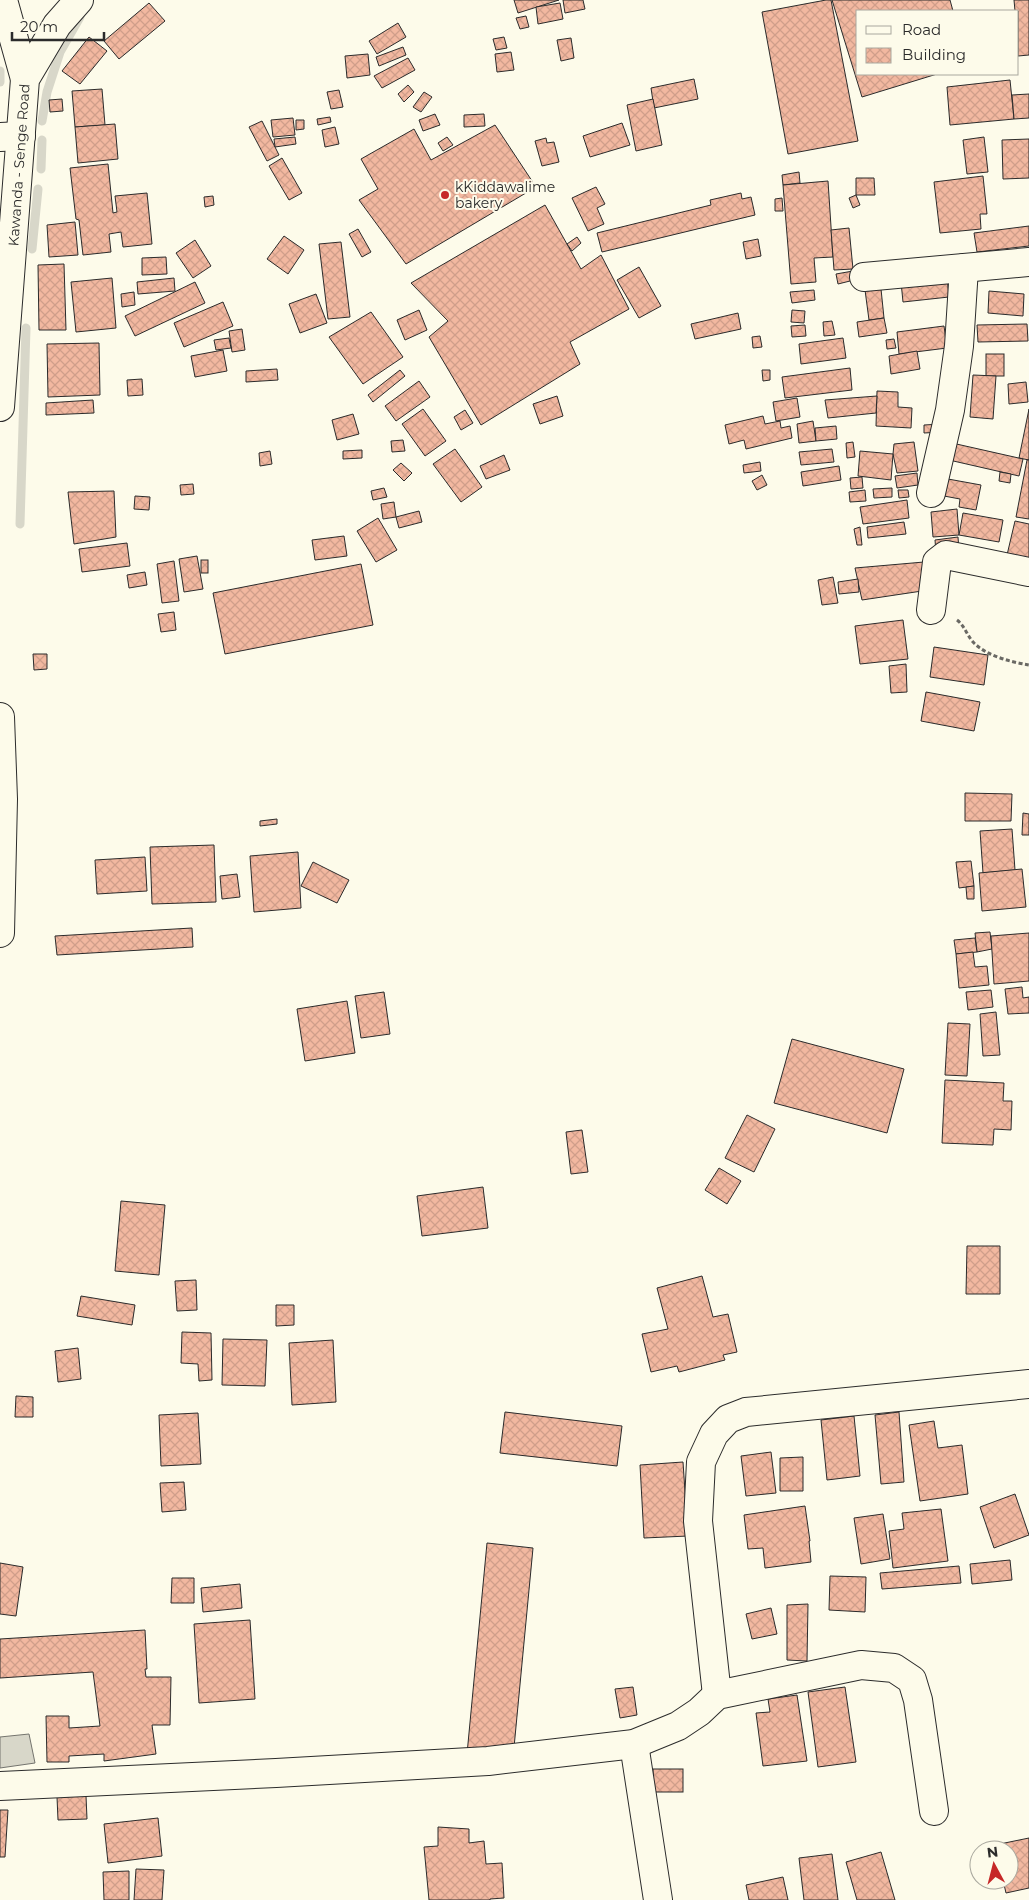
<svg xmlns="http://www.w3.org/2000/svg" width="1029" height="1900" font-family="Montserrat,sans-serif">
  <defs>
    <pattern id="building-cross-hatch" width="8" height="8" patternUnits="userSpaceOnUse" patternTransform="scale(1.25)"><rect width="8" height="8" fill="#f2b8a0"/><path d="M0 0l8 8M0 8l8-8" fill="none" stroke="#d09e8a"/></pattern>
  </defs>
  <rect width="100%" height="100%" fill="#fdfbea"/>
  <!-- water -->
  <path fill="#d8d7c9" stroke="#74746e" d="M 29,1734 L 35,1763 L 0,1768 L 0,1737 Z"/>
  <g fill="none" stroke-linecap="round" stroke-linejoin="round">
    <!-- stream -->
    <g stroke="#d8d7c9" stroke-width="9">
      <path d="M 0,71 L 0,82"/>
      <path d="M 42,121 L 47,92 L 60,52 L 80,17"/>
      <path d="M 41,169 L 42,140"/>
      <path d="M 32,249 L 38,189"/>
      <path d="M 20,524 L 26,328"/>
    </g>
  </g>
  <!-- building -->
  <g fill="url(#building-cross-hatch)" stroke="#2b2b2b">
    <path d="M 514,0 L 559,0 L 518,13 Z"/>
    <path d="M 563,0 L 583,0 L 585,9 L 565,13 Z"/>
    <path d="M 826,0 L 831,0 L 858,141 L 788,154 L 762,12 Z"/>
    <path d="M 832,0 L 950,0 L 953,11 L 858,11 L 858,74 L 937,74 L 862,97 Z"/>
    <path d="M 1014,0 L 1029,0 L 1029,55 L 1018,56 L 1018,11 L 1015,11 Z"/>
    <path d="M 149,3 L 165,21 L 119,59 L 104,41 Z"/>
    <path d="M 560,3 L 563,19 L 538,24 L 536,7 Z"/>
    <path d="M 526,16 L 529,27 L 520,29 L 516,18 Z"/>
    <path d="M 398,23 L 406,37 L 377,54 L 369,41 Z"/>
    <path d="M 89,37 L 107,51 L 80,84 L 62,71 Z"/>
    <path d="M 504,37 L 507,48 L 496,50 L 493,39 Z"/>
    <path d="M 571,38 L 574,58 L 561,61 L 557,40 Z"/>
    <path d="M 403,47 L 406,55 L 379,66 L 376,57 Z"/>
    <path d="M 511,52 L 514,70 L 497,72 L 495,54 Z"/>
    <path d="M 368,54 L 370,75 L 347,78 L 345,56 Z"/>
    <path d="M 408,58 L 415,70 L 382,88 L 374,76 Z"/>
    <path d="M 694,79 L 698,99 L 654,108 L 651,88 Z"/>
    <path d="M 1010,80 L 1014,119 L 950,125 L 947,87 Z"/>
    <path d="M 408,85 L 414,92 L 404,102 L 398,94 Z"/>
    <path d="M 102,89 L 105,125 L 75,127 L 72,91 Z"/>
    <path d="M 339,90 L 343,107 L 331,109 L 327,92 Z"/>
    <path d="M 424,92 L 432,97 L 421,112 L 413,107 Z"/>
    <path d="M 1029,94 L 1029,118 L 1014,119 L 1012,95 Z"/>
    <path d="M 62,99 L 63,111 L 50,112 L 49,100 Z"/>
    <path d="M 653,99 L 662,145 L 636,151 L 627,105 Z"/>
    <path d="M 435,114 L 440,125 L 423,131 L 419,120 Z"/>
    <path d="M 484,114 L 485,126 L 464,127 L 464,115 Z"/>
    <path d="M 330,117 L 331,122 L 318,125 L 317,119 Z"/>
    <path d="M 293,118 L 295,135 L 273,137 L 271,120 Z"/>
    <path d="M 296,120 L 304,120 L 304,129 L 296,130 Z"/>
    <path d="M 262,121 L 279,155 L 267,161 L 249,127 Z"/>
    <path d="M 622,123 L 630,145 L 590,157 L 583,136 Z"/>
    <path d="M 115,124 L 118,159 L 78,163 L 75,127 Z"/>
    <path d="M 495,125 L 536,187 L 406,264 L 359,200 L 378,189 L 361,159 L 414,129 L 431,160 Z"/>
    <path d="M 335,127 L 339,144 L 325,147 L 322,130 Z"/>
    <path d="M 295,137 L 296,144 L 275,147 L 274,139 Z"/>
    <path d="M 447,137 L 453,145 L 443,151 L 438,143 Z"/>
    <path d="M 984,137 L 988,172 L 967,174 L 963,140 Z"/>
    <path d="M 546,138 L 547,143 L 554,142 L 559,162 L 542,166 L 535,141 Z"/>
    <path d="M 1029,139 L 1029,178 L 1003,179 L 1002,140 Z"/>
    <path d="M 282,158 L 302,193 L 289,200 L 269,166 Z"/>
    <path d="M 108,164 L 113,213 L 117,212 L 115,196 L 147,193 L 152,244 L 123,247 L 121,232 L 109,234 L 111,252 L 83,255 L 79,220 L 76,219 L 70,168 Z"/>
    <path d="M 799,172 L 800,183 L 783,185 L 782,175 Z"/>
    <path d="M 983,176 L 987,214 L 980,214 L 981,229 L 940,233 L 934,182 Z"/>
    <path d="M 856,178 L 874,178 L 875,195 L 856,195 Z"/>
    <path d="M 828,181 L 833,257 L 814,258 L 816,282 L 791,284 L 783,185 Z"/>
    <path d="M 596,187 L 605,204 L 597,208 L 604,224 L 588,231 L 572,198 Z"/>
    <path d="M 741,193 L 742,199 L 751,197 L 755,215 L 602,252 L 597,233 L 711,205 L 710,200 Z"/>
    <path d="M 856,195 L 860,205 L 853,208 L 849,198 Z"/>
    <path d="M 213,196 L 214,205 L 205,207 L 204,197 Z"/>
    <path d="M 782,198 L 783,211 L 775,211 L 775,199 Z"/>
    <path d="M 545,205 L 581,269 L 601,255 L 629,309 L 570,342 L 580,364 L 481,425 L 429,337 L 448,321 L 411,283 Z"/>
    <path d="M 75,222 L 78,255 L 49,257 L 47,225 Z"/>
    <path d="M 1029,226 L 1029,246 L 977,252 L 974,233 Z"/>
    <path d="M 849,228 L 853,269 L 834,270 L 831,230 Z"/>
    <path d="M 358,229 L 371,252 L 362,257 L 349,234 Z"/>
    <path d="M 284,236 L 304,250 L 288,274 L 267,259 Z"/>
    <path d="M 577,237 L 581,243 L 572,251 L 567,244 Z"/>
    <path d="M 758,239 L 761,256 L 746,259 L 743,242 Z"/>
    <path d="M 195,240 L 211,266 L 193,278 L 176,253 Z"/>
    <path d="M 341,242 L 350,317 L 328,319 L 319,244 Z"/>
    <path d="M 166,257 L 167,274 L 142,275 L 142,258 Z"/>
    <path d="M 64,264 L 66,330 L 39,330 L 38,265 Z"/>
    <path d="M 639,267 L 661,306 L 639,318 L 617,280 Z"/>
    <path d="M 853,271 L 854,280 L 838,284 L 836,274 Z"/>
    <path d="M 947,277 L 949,297 L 903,302 L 901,282 Z"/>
    <path d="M 112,278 L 116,328 L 76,332 L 71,282 Z"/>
    <path d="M 174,278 L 175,291 L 138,294 L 137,282 Z"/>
    <path d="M 195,282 L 205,303 L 135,336 L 125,316 Z"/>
    <path d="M 881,289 L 884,318 L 869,320 L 865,290 Z"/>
    <path d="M 814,290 L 815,300 L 792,303 L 790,292 Z"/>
    <path d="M 989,291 L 1024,294 L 1023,316 L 988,313 Z"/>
    <path d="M 134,292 L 135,305 L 122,307 L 121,294 Z"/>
    <path d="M 316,294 L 327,323 L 300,333 L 289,304 Z"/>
    <path d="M 223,302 L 233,326 L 184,347 L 174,323 Z"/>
    <path d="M 419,310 L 427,330 L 405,340 L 397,320 Z"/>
    <path d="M 792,310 L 805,311 L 804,323 L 791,322 Z"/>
    <path d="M 371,312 L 403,357 L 363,384 L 329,337 Z"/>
    <path d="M 738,313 L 741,329 L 695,339 L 691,324 Z"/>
    <path d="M 884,318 L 887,333 L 859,337 L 857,322 Z"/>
    <path d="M 832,321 L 835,335 L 824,336 L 823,322 Z"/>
    <path d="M 1027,324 L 1028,341 L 978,342 L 977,325 Z"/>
    <path d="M 805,325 L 806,336 L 792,337 L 791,326 Z"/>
    <path d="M 944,326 L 947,348 L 899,354 L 897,332 Z"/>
    <path d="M 242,329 L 245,350 L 232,352 L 229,331 Z"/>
    <path d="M 760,336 L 762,347 L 753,348 L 752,337 Z"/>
    <path d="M 229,338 L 231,348 L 216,350 L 214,340 Z"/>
    <path d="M 843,338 L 846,358 L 801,364 L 799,344 Z"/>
    <path d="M 894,339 L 896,348 L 887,349 L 886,340 Z"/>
    <path d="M 99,343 L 100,395 L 48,397 L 47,344 Z"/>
    <path d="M 223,350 L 227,371 L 195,377 L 191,356 Z"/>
    <path d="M 917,351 L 920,369 L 891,374 L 889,356 Z"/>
    <rect x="986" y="354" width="18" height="22"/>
    <path d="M 850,368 L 852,390 L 785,398 L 782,377 Z"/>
    <path d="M 277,369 L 278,380 L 246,382 L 246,371 Z"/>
    <path d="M 400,370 L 405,376 L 373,402 L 368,395 Z"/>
    <path d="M 762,370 L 770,370 L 770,380 L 763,381 Z"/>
    <path d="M 973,375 L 996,376 L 993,419 L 970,417 Z"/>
    <path d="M 142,379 L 143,395 L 128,396 L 127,380 Z"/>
    <path d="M 419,381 L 430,397 L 396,421 L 385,406 Z"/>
    <path d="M 1026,382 L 1028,402 L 1009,404 L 1008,384 Z"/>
    <path d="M 877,391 L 898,392 L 898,407 L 912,408 L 911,428 L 876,426 Z"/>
    <path d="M 557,396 L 563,416 L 540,424 L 533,404 Z"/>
    <path d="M 877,396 L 876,413 L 828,418 L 825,400 Z"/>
    <path d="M 797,398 L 800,417 L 776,421 L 773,402 Z"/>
    <path d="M 93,400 L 94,413 L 46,415 L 46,403 Z"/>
    <path d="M 423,409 L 446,441 L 425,456 L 402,424 Z"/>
    <path d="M 1029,409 L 1029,460 L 1019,458 Z"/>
    <path d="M 465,410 L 473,423 L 461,430 L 454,417 Z"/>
    <path d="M 353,414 L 359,434 L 337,440 L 332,420 Z"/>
    <path d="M 763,416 L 765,424 L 780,421 L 781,428 L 790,426 L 792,438 L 746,449 L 744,440 L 729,444 L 725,425 Z"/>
    <path d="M 813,421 L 816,441 L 799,443 L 797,424 Z"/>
    <path d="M 942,424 L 943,432 L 924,433 L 924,425 Z"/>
    <path d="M 836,426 L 837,439 L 816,441 L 815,428 Z"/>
    <path d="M 403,440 L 405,451 L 392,452 L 391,441 Z"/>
    <path d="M 853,442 L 855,457 L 847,458 L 846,443 Z"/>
    <path d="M 914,442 L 918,471 L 897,473 L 893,454 L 894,444 Z"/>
    <path d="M 952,443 L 1023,459 L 1019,476 L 949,460 Z"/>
    <path d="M 455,449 L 482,487 L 461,502 L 433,464 Z"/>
    <path d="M 832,449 L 834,462 L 801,465 L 799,452 Z"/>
    <path d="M 362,450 L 362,458 L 343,459 L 343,451 Z"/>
    <path d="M 270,451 L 272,464 L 260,466 L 259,453 Z"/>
    <path d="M 860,451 L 893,454 L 891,480 L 858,476 Z"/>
    <path d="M 504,455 L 510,470 L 486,479 L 480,466 Z"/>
    <path d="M 1027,460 L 1029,460 L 1029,519 L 1016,517 Z"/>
    <path d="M 760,462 L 761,471 L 744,473 L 743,465 Z"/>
    <path d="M 401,463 L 412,473 L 404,481 L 393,470 Z"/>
    <path d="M 839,466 L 841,480 L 803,486 L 801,472 Z"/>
    <path d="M 1000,472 L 1011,474 L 1010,483 L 999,481 Z"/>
    <path d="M 917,473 L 918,485 L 897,488 L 895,476 Z"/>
    <path d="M 762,475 L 767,485 L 757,490 L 752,481 Z"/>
    <path d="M 862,477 L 863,488 L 851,489 L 850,478 Z"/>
    <path d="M 948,479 L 981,485 L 976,510 L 959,507 L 960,499 L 944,496 Z"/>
    <path d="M 193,484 L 194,494 L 181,495 L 180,485 Z"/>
    <path d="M 384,488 L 387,497 L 373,500 L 371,491 Z"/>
    <path d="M 892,488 L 892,497 L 874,498 L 873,489 Z"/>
    <path d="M 865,490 L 866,501 L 850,502 L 849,492 Z"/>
    <path d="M 898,490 L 908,490 L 909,497 L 899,498 Z"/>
    <path d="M 114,491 L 116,537 L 74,544 L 68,492 Z"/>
    <path d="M 135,496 L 150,497 L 149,510 L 134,509 Z"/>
    <path d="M 907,500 L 909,518 L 863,524 L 860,507 Z"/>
    <path d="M 394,502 L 396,517 L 383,519 L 381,504 Z"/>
    <path d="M 957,509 L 959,535 L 933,537 L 931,512 Z"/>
    <path d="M 419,511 L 422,522 L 399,528 L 396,517 Z"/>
    <path d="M 963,513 L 1003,520 L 999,542 L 959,535 Z"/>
    <path d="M 378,518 L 397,550 L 376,562 L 357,531 Z"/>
    <path d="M 1015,521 L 1029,524 L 1029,560 L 1007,555 Z"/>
    <path d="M 904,522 L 906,534 L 868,538 L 867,527 Z"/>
    <path d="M 860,527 L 862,545 L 857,545 L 854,529 Z"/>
    <path d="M 344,536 L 347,556 L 315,560 L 312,540 Z"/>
    <path d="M 958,537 L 959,551 L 936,553 L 935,540 Z"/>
    <path d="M 127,543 L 130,566 L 82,572 L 79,549 Z"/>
    <path d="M 197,556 L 203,589 L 184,592 L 179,559 Z"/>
    <rect x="201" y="560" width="7" height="13"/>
    <path d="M 174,561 L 179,601 L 162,603 L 157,564 Z"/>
    <path d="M 924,562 L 922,591 L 862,600 L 855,568 Z"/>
    <path d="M 361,564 L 373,625 L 225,654 L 213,593 Z"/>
    <path d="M 145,572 L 147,585 L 129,588 L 127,575 Z"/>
    <path d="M 833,577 L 838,603 L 822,605 L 818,580 Z"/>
    <path d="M 858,579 L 859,592 L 839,594 L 838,582 Z"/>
    <path d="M 174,612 L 176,630 L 161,632 L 158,614 Z"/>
    <path d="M 903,620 L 908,659 L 860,664 L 855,626 Z"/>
    <path d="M 934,647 L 988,655 L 984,685 L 930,677 Z"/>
    <path d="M 33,654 L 47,654 L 47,669 L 34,670 Z"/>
    <path d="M 906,664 L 907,692 L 891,693 L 889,666 Z"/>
    <path d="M 926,692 L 980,702 L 974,731 L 921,721 Z"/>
    <path d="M 965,793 L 1012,794 L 1011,821 L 965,821 Z"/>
    <path d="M 1023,813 L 1029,814 L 1029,835 L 1022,835 Z"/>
    <path d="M 277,819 L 277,824 L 260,826 L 260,821 Z"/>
    <path d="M 1012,829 L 1015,870 L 983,873 L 980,831 Z"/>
    <path d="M 214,845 L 216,902 L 152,904 L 150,847 Z"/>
    <path d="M 298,852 L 301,908 L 254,912 L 250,856 Z"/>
    <path d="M 145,857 L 147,891 L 97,894 L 95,860 Z"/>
    <path d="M 971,861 L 974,886 L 959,888 L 956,862 Z"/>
    <path d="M 313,862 L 349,880 L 337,903 L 301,886 Z"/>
    <path d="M 1022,869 L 1026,907 L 982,911 L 979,873 Z"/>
    <path d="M 237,874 L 240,897 L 222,899 L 220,876 Z"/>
    <path d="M 974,886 L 974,899 L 967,899 L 966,887 Z"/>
    <path d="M 192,928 L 193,947 L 57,955 L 55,936 Z"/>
    <path d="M 990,932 L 992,949 L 977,952 L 975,933 Z"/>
    <path d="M 1029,933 L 1029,981 L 994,984 L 991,936 Z"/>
    <path d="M 975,938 L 977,952 L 956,954 L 954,940 Z"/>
    <path d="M 973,952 L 975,967 L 987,966 L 989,985 L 959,988 L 956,954 Z"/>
    <path d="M 1022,987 L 1023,998 L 1029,997 L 1029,1013 L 1008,1014 L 1005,989 Z"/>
    <path d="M 991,990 L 993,1007 L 968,1010 L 966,992 Z"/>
    <path d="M 384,992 L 390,1034 L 361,1038 L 355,996 Z"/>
    <path d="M 347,1001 L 355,1053 L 305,1061 L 297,1009 Z"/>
    <path d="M 996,1012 L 1000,1055 L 983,1056 L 980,1014 Z"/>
    <path d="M 948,1023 L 970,1024 L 967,1076 L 945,1075 Z"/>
    <path d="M 792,1039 L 904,1069 L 887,1133 L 774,1103 Z"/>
    <path d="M 945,1080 L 1004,1083 L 1003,1101 L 1012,1101 L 1011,1130 L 994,1129 L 993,1145 L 942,1143 Z"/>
    <path d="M 747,1115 L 775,1129 L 754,1172 L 725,1158 Z"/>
    <path d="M 582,1130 L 588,1172 L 571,1174 L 566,1132 Z"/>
    <path d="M 719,1168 L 741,1181 L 727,1204 L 705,1190 Z"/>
    <path d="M 483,1187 L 488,1228 L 422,1236 L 417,1196 Z"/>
    <path d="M 121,1201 L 165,1205 L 159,1275 L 115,1271 Z"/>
    <path d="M 967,1246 L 1000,1246 L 1000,1294 L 966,1294 Z"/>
    <path d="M 702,1276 L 713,1317 L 728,1314 L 737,1352 L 723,1355 L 725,1360 L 679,1372 L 677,1366 L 651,1372 L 642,1334 L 668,1329 L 657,1288 Z"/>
    <path d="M 196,1280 L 197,1310 L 177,1311 L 175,1281 Z"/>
    <path d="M 81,1296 L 135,1305 L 132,1325 L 77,1316 Z"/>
    <path d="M 276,1305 L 294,1305 L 294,1325 L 276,1326 Z"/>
    <path d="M 182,1332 L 211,1333 L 212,1380 L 199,1381 L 198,1364 L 181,1363 Z"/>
    <path d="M 223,1339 L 267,1340 L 265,1386 L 222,1385 Z"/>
    <path d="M 333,1340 L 336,1402 L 292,1405 L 289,1343 Z"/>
    <path d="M 78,1348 L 81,1379 L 58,1382 L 55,1351 Z"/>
    <path d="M 16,1396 L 33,1397 L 33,1417 L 15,1417 Z"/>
    <path d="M 505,1412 L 622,1426 L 617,1466 L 500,1453 Z"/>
    <path d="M 899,1412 L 904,1482 L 881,1484 L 875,1415 Z"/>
    <path d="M 198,1413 L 201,1464 L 161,1466 L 159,1415 Z"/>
    <path d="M 854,1416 L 860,1476 L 827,1480 L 821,1420 Z"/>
    <path d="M 934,1421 L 938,1448 L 962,1445 L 968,1494 L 920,1501 L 909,1425 Z"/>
    <path d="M 771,1452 L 776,1493 L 746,1496 L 741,1456 Z"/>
    <path d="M 803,1457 L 803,1491 L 780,1491 L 780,1458 Z"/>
    <path d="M 683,1462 L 688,1536 L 644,1538 L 640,1465 Z"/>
    <path d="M 184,1482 L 186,1510 L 162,1512 L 160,1483 Z"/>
    <path d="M 1015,1494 L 1029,1535 L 994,1548 L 980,1507 Z"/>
    <path d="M 805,1506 L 810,1541 L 809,1541 L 811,1562 L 765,1568 L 763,1548 L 748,1549 L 744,1515 Z"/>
    <path d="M 941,1509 L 948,1561 L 893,1568 L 889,1531 L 904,1529 L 902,1513 Z"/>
    <path d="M 883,1514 L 890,1559 L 861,1564 L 854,1518 Z"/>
    <path d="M 487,1543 L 533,1548 L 513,1758 L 467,1754 Z"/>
    <path d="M 1010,1560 L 1012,1580 L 972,1584 L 970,1564 Z"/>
    <path d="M 0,1563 L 23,1567 L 16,1616 L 0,1614 Z"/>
    <path d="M 959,1566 L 961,1583 L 882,1589 L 880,1573 Z"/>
    <path d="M 830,1576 L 866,1577 L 865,1612 L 829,1610 Z"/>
    <path d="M 172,1578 L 194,1578 L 194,1603 L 171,1603 Z"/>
    <path d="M 240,1584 L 242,1608 L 203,1612 L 201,1588 Z"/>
    <path d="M 808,1604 L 807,1661 L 787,1660 L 787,1605 Z"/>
    <path d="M 771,1608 L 777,1634 L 752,1639 L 746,1614 Z"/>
    <path d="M 250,1620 L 255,1699 L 199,1703 L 194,1624 Z"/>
    <path d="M 145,1630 L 147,1669 L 145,1669 L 146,1677 L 171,1677 L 170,1725 L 152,1725 L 156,1754 L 104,1761 L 104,1754 L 69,1756 L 69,1762 L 47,1762 L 46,1716 L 69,1716 L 69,1728 L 100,1726 L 93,1672 L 0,1678 L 0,1639 Z"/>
    <path d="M 633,1687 L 637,1715 L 620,1718 L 615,1689 Z"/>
    <path d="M 845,1687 L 856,1762 L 818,1767 L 808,1692 Z"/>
    <path d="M 797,1695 L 807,1761 L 763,1766 L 756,1713 L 770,1712 L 768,1699 Z"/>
    <rect x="653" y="1769" width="30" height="23"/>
    <path d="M 86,1796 L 87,1819 L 58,1820 L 57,1797 Z"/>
    <path d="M 0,1810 L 8,1810 L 5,1857 L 0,1857 Z"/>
    <path d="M 158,1818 L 162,1856 L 108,1863 L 104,1824 Z"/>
    <path d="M 438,1827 L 469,1829 L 469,1843 L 484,1841 L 486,1864 L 502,1863 L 504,1898 L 490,1899 L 490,1900 L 429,1900 L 424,1847 L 438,1846 Z"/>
    <path d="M 1029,1838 L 1029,1888 L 1006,1893 L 1003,1880 L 1009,1880 L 1009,1850 L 997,1850 L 995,1845 Z"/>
    <path d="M 881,1852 L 895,1900 L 857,1900 L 846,1862 Z"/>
    <path d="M 832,1854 L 838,1900 L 804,1900 L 799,1858 Z"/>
    <path d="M 136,1869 L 164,1870 L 162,1900 L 134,1900 Z"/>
    <path d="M 129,1871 L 129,1900 L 104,1900 L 103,1872 Z"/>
    <path d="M 783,1877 L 788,1900 L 749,1900 L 746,1885 Z"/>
  </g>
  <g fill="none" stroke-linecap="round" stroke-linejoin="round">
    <defs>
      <g id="minor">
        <path d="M 3,0 L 25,79"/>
        <path d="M 0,137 L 21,136"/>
        <path d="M 864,277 L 1029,262"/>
        <path d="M 931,493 L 950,410 L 959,346 L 964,268"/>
        <path d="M 931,610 L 937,562 L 946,555 L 1029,572"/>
        <path d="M 717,1695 L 698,1521 L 701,1462 L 714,1434 L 728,1419 L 746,1412 L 1029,1384"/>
        <path d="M 634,1744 L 658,1900"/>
        <path d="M 0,1786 L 276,1773 L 488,1761 L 634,1744 L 678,1726 L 699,1712 L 717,1695 L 861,1665 L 894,1668 L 912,1680 L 918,1700 L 934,1811"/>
      </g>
      <g id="tertiary">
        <path d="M 0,407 L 25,79 L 57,25 L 79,0"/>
        <path d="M 0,717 L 3,799 L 0,933"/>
      </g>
    </defs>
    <!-- minor casing -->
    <use href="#minor" stroke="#2b2b2b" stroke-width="30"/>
    <!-- tertiary casing -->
    <use href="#tertiary" stroke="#2b2b2b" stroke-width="30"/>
    <!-- path -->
    <path stroke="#6a6964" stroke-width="3" stroke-dasharray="4 2.5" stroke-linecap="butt" d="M 957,620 C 965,626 967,636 974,643 C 987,656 1011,662 1029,665"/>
    <!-- minor -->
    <use href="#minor" stroke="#fdfbea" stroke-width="28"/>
    <!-- tertiary -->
    <use href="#tertiary" stroke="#fdfbea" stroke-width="28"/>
  </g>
  <!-- markers -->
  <circle fill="#c62828" stroke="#fdfbea" stroke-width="2" cx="445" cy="195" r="5"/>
  <g text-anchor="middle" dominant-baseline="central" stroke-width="4" stroke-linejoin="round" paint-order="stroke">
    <!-- street labels -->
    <g font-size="14" fill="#2b2b2b" stroke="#fdfbea">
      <text transform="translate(19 165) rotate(-86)">Kawanda - Senge Road</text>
    </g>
    <!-- poi labels -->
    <g font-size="14" fill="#2b2b2b" stroke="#fdfbea" text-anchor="start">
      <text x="455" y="187">kKiddawalime<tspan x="455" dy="16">bakery</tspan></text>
    </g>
  </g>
  <!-- legend -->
  <rect x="856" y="10" width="162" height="65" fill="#fdfbea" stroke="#a9a89e"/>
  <rect x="866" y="26" width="25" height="8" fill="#fdfbea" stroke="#a9a89e"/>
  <text x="902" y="35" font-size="15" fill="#2b2b2b">Road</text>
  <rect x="866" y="48" width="25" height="15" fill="url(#building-cross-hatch)" stroke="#a9a89e"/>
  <text x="902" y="60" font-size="15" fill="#2b2b2b">Building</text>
  <!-- north arrow -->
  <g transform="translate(994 1865) rotate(353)"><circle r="24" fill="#fdfbea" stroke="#a9a89e"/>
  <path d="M0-4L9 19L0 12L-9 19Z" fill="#c62828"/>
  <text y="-8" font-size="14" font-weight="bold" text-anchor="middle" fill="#2b2b2b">N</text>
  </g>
  <!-- scale -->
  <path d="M12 32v8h92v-8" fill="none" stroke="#2b2b2b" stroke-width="2.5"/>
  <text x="20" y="32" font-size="15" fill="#2b2b2b" stroke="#fdfbea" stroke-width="4" paint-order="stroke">20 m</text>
</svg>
